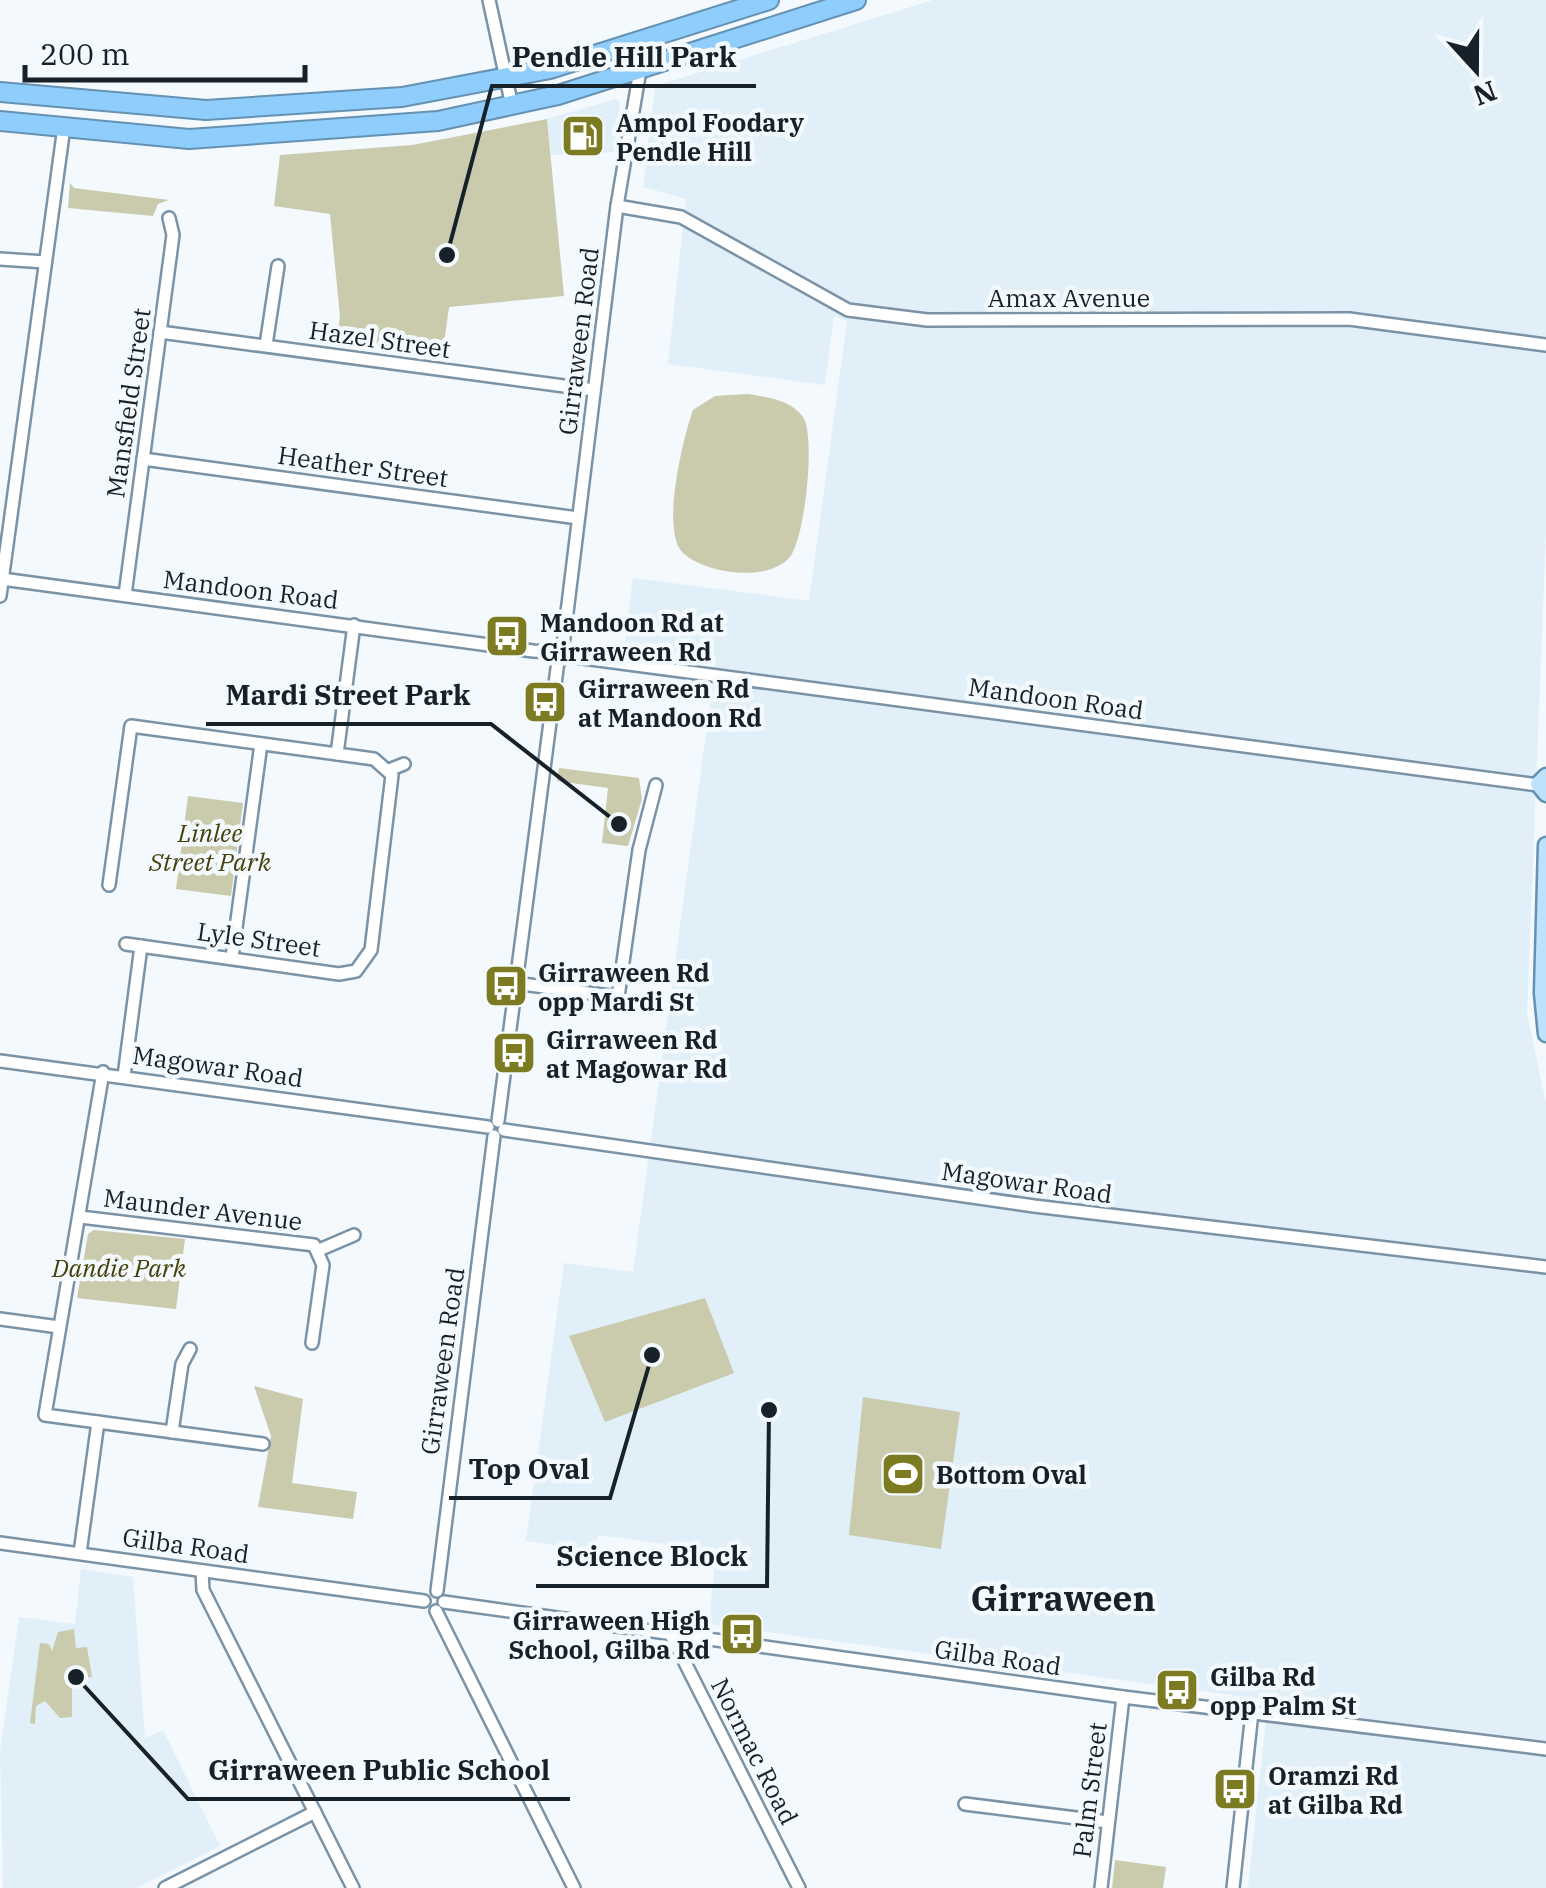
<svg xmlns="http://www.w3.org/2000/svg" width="1546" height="1888" font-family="'IBM Plex Serif',serif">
  <rect width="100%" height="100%" fill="#f3f9fd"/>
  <!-- built -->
  <g fill="#e1eff9">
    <path d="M 933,0 L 1546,0 L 1546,532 L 1527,1014 L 1546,1103 L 1546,1888 L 1248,1888 L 1268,1700 L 709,1624 L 715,1560 L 672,1554 L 672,1545 L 598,1535 L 594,1551 L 526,1541 L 564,1263 L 633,1272 L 716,660 L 624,647 L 633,578 L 809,601 L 847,321 L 834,316 L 825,385 L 668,364 L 686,199 L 643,187 L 655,86 Z"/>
    <path d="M 617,99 L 620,103 L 614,152 L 551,155 L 547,119 Z"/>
    <path d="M 81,1569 L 133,1577 L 145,1738 L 163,1730 L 220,1846 L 136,1888 L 3,1888 L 0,1752 L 19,1617 L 75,1624 Z"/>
  </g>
  <!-- green -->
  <g fill="#cacaad">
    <path d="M 547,119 L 564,296 L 449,307 L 442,359 L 336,344 L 340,317 L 330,214 L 274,206 L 280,155 L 412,145 Z"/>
    <path d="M 70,183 L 74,188 L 169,200 L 158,204 L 153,216 L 68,208 Z"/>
    <path d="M 748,394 C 767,397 791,400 803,417 C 816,436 805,541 789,558 C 775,573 750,574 731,572 C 716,570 694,564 682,552 C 661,529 683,438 693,410 L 715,396 Z"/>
    <path d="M 559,768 L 639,778 L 642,799 L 628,846 L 602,843 L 608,788 L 557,781 Z"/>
    <path d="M 188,796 L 243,803 L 231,896 L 176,889 Z"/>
    <path d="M 94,1230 L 185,1239 L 176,1309 L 77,1298 L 88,1234 Z"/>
    <path d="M 705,1298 L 734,1373 L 605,1422 L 569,1336 Z"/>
    <path d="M 254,1386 L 303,1399 L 292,1483 L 357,1492 L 353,1519 L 258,1507 L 271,1436 Z"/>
    <path d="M 863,1397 L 960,1412 L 941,1549 L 849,1535 Z"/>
    <path d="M 74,1629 L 76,1648 L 87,1647 L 92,1677 L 72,1679 L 72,1717 L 60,1718 L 45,1701 L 36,1706 L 35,1724 L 30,1723 L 40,1643 L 49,1644 L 52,1651 L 58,1632 Z"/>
    <path d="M 1115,1860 L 1166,1867 L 1163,1888 L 1112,1888 Z"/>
  </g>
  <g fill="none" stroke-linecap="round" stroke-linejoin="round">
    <defs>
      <g id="minor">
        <path d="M 489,0 L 512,106"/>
        <path d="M 617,206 L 681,217 L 848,310 L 927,320 L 1349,319 L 1546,345"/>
        <path d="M 0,259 L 45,262"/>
        <path d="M 160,332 L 594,390"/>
        <path d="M 266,345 L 278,266"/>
        <path d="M 143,459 L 578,518"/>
        <path d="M 2,579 L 533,651 L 552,652 L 563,645 L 568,656 L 558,661"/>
        <path d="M 125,595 L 173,235 L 169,218"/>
        <path d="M 0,596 L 64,127"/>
        <path d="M 563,645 L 617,206 L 640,70 L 632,44"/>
        <path d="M 568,656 L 1538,785"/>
        <path d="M 337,754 L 354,625"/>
        <path d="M 389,770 L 404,764"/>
        <path d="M 109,885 L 131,726 L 374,759 L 392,775 L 371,950 L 356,971 L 339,974 L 126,944"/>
        <path d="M 232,957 L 261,744"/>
        <path d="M 515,983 L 618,997 L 639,850 L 656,785"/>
        <path d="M 0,1061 L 488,1127"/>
        <path d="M 103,1072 L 45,1415 L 263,1444"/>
        <path d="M 124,1076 L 141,946"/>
        <path d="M 498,1121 L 558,661"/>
        <path d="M 504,1130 L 1034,1206 L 1546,1267"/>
        <path d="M 80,1217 L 314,1245 L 323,1265 L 312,1343"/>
        <path d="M 319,1250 L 354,1235"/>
        <path d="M 0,1319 L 59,1327"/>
        <path d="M 172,1432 L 182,1364 L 190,1349"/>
        <path d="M 0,1543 L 424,1601"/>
        <path d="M 80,1553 L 98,1422"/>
        <path d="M 202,1571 L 203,1590 L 353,1888"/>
        <path d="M 437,1591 L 494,1136"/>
        <path d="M 444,1602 L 1123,1697 L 1546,1749"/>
        <path d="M 436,1611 L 574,1888"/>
        <path d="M 671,1635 L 799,1888"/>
        <path d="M 965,1804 L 1108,1822"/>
        <path d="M 165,1888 L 315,1812"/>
        <path d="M 1101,1888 L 1123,1697"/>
        <path d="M 1233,1888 L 1252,1712"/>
      </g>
      <g id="major">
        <path d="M 1546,776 L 1538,784 L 1546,794"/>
        <path d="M 1546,845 L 1542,993 L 1546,1034"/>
      </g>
      <g id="highway">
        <path d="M 0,92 L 206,110 L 402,97 L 550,69 L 769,0"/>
        <path d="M 0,121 L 189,139 L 438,121 L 558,95 L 856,0"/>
      </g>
    </defs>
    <!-- minor casing -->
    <use href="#minor" stroke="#7a93a6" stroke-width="16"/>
    <!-- major casing -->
    <use href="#major" stroke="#6591b2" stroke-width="19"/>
    <!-- highway casing -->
    <use href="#highway" stroke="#6591b2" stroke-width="22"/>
    <!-- minor -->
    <use href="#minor" stroke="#fff" stroke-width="11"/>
    <!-- major -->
    <use href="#major" stroke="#bce2fd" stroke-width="14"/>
    <!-- highway -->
    <use href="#highway" stroke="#8fcefc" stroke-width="18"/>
  </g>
  <!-- icons -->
  <defs>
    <symbol id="fuel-square" viewBox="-11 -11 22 22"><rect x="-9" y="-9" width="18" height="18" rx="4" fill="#7d7b21" stroke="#f3f9fd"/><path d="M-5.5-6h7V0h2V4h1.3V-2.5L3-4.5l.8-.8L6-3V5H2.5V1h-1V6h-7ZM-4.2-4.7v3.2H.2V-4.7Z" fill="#fff"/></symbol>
    <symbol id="bus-square" viewBox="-11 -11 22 22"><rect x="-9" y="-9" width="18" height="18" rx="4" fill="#7d7b21" stroke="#f3f9fd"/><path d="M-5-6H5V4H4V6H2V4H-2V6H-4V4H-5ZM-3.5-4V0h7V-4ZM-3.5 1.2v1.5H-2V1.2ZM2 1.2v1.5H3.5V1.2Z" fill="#fff"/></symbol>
    <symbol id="stadium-square" viewBox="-11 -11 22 22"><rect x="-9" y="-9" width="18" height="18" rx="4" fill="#7d7b21" stroke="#f3f9fd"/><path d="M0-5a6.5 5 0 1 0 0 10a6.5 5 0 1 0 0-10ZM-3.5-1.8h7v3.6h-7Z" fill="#fff"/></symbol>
  </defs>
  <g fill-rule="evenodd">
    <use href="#fuel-square" x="558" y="111" width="50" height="50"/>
    <use href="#bus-square" x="482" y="611" width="50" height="50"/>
    <use href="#bus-square" x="520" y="677" width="50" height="50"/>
    <use href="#bus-square" x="481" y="961" width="50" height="50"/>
    <use href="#bus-square" x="489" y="1028" width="50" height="50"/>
    <use href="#stadium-square" x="878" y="1449" width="50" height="50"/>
    <use href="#bus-square" x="717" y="1609" width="50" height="50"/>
    <use href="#bus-square" x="1152" y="1665" width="50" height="50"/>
    <use href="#bus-square" x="1210" y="1764" width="50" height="50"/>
  </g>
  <g text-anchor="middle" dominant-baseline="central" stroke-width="9" stroke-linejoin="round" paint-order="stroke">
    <!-- poi labels -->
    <g font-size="25" font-weight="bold" fill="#172129" stroke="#f3f9fd" text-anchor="start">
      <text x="616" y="122">Ampol Foodary<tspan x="616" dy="29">Pendle Hill</tspan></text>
      <text x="540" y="622">Mandoon Rd at<tspan x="540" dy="29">Girraween Rd</tspan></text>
      <text x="578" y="688">Girraween Rd<tspan x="578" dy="29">at Mandoon Rd</tspan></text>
      <text x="538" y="972">Girraween Rd<tspan x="538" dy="29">opp Mardi St</tspan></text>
      <text x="546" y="1039">Girraween Rd<tspan x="546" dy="29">at Magowar Rd</tspan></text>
      <text x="936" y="1474">Bottom Oval</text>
      <text x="710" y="1620" text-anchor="end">Girraween High<tspan x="710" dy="29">School, Gilba Rd</tspan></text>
      <text x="1210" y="1676">Gilba Rd<tspan x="1210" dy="29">opp Palm St</tspan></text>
      <text x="1268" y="1775">Oramzi Rd<tspan x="1268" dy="29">at Gilba Rd</tspan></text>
    </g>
    <!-- street labels -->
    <g font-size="25" fill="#172129" stroke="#f3f9fd">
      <text x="1069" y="297">Amax Avenue</text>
      <text transform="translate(380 339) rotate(8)">Hazel Street</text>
      <text transform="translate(578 341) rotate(-83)">Girraween Road</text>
      <text transform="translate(128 403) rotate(-82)">Mansfield Street</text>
      <text transform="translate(363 466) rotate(8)">Heather Street</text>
      <text transform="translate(251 589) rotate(7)">Mandoon Road</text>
      <text transform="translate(1056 698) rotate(8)">Mandoon Road</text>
      <text transform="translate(259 939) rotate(8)">Lyle Street</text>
      <text transform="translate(218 1066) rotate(8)">Magowar Road</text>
      <text transform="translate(1027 1182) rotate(8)">Magowar Road</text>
      <text transform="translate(203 1209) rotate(7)">Maunder Avenue</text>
      <text transform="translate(442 1361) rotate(-82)">Girraween Road</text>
      <text transform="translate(186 1545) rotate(8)">Gilba Road</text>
      <text transform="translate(998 1657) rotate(8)">Gilba Road</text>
      <text transform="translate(755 1751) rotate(63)">Normac Road</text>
      <text transform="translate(1089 1790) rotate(-83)">Palm Street</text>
    </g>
    <!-- park labels -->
    <g font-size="25" font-style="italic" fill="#44420a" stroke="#f3f9fd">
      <text x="210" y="832">Linlee<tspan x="210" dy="29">Street Park</tspan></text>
      <text x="119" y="1267">Dandie Park</text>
    </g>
    <!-- district labels -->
    <g font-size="35" font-weight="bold" fill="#172129" stroke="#f3f9fd">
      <text x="1063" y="1598">Girraween</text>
    </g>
  </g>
  <!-- callouts -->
  <path fill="none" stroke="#172129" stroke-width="4" d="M447 255L492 86H756M619 824L491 724H206M652 1355L610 1498H449M769 1410L767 1586H536M76 1677L188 1799H570"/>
  <g fill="#172129" stroke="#f3f9fd" stroke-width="4">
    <circle cx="447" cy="255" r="10"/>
    <circle cx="619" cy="824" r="10"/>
    <circle cx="652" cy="1355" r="10"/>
    <circle cx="769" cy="1410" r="10"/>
    <circle cx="76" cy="1677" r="10"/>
  </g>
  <g font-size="28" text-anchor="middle" font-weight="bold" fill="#172129" stroke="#f3f9fd" stroke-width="9" stroke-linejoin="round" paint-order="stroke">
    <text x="624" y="67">Pendle Hill Park</text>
    <text x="348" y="705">Mardi Street Park</text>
    <text x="529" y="1479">Top Oval</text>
    <text x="652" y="1566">Science Block</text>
    <text x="379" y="1780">Girraween Public School</text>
  </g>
  <!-- north arrow -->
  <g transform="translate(1476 70) rotate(159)" stroke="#f3f9fd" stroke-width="8" paint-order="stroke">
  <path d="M0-8L18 38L0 25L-18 38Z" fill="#172129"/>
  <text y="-15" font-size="28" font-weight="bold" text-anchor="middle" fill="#172129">N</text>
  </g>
  <!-- scale -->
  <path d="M25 65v15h280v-15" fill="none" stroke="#172129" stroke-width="5"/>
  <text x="40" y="65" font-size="30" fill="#172129" stroke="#f3f9fd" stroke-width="8" paint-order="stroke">200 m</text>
</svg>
